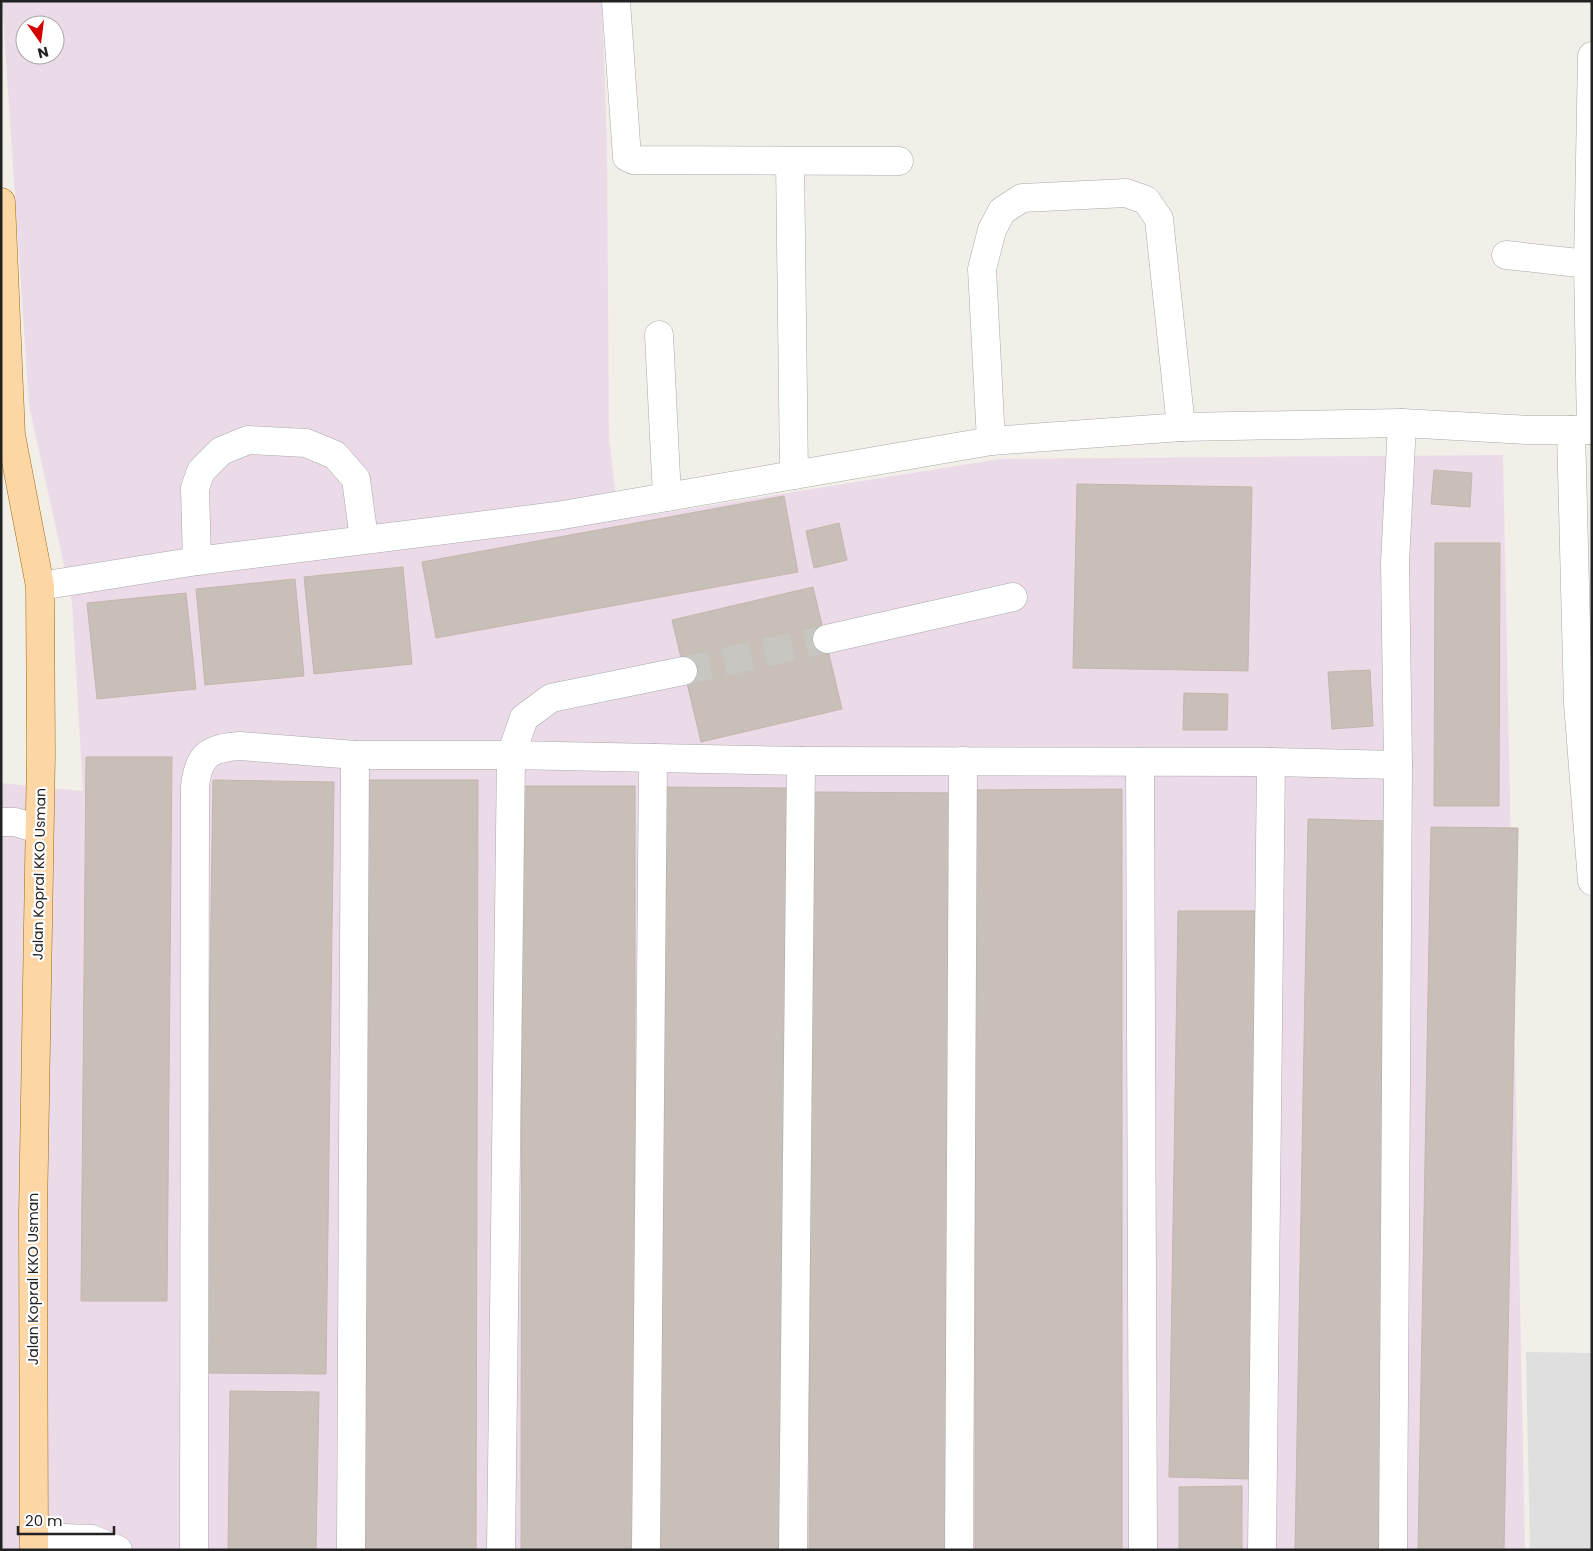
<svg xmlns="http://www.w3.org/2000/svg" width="1593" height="1551" font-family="Poppins,sans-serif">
  <rect width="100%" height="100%" fill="#f2efe9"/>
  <!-- residential -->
  <path fill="#e0dfdf" d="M 1526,1352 L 1592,1353 L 1592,1550 L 1530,1550 Z"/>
  <!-- industrial -->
  <path fill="#ebdbe8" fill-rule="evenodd" d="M 2,1 L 602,1 L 607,147 L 609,439 L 619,520 L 1000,459 L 1503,455 L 1525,1550 L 1,1550 L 1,783 L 83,791 L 72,602 L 29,405 ZM 25,25 L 55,25 L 55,55 L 25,55 Z"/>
  <!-- building -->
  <g fill="#c7bfb8" stroke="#c4b6ab">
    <path d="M 1434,470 L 1472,473 L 1470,507 L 1431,504 Z"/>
    <path d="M 1077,484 L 1252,487 L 1248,671 L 1073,668 Z"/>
    <path d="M 784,496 L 798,572 L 436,638 L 422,562 Z"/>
    <path d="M 839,523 L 847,560 L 814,568 L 806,531 Z"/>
    <path d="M 1435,543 L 1500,543 L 1499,806 L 1434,806 Z"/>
    <path d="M 403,567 L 412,664 L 314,674 L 304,577 Z"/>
    <path d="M 295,579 L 304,676 L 205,685 L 196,589 Z"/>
    <path d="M 813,587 L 842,709 L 701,742 L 672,620 Z"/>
    <path d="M 186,593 L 196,689 L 97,699 L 87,603 Z"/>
    <path d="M 1370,670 L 1373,726 L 1332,729 L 1328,672 Z"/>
    <path d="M 1184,693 L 1228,694 L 1227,730 L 1183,730 Z"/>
    <path d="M 86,757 L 172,757 L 167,1301 L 81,1301 Z"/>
    <path d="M 213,780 L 334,782 L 326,1374 L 204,1373 Z"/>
    <path d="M 362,780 L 478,780 L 476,1550 L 359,1550 Z"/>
    <path d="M 522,786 L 635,786 L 635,1550 L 521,1550 Z"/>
    <path d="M 664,787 L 789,788 L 779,1550 L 654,1550 Z"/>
    <path d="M 1122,789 L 1122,1550 L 975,1550 L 975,790 Z"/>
    <path d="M 812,792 L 958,793 L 955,1550 L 809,1550 Z"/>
    <path d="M 1308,819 L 1389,821 L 1379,1550 L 1295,1550 Z"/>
    <path d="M 1431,827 L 1518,828 L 1504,1550 L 1418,1550 Z"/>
    <path d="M 1178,911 L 1259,911 L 1250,1479 L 1169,1477 Z"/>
    <path d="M 230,1391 L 319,1392 L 316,1550 L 228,1550 Z"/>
    <path d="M 1242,1486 L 1242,1550 L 1179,1550 L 1179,1487 Z"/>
  </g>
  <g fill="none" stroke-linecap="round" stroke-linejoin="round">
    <!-- minor-tunnel -->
    <path stroke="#c8c6c1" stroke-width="28" stroke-dasharray="28 14" stroke-linecap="butt" d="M 683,671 L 827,639"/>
    <defs>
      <g id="minor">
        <path d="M 616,1 L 627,157 L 633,160 L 899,161"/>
        <path d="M 790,161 L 794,475"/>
        <path d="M 1506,255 L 1588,264 L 1591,430"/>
        <path d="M 1588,264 L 1592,56"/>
        <path d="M 659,335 L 667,497"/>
        <path d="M 1571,430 L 1578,703 L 1592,881"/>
        <path d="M 991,441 L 982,269 L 992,230 L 1002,211 L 1022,198 L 1126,193 L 1146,200 L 1159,219 L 1181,427"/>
        <path d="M 197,561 L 195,488 L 201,471 L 221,451 L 248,440 L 306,443 L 335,455 L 356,479 L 364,539"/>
        <path d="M 40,586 L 197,561 L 557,516 L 991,441 L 1181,427 L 1402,423 L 1528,430 L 1592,430"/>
        <path d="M 827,639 L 1013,597"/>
        <path d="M 1140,762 L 1143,1550"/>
        <path d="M 1,822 L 15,822 L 39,829"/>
        <path d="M 34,1537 L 92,1539 L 118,1550"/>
        <path d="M 194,1550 L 195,787 C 198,755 209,748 240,746 L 355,755 L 511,755 L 801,761 L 1271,762 L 1398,765"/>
        <path d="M 351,1550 L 355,755"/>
        <path d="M 501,1550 L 511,755 L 524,718 L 551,698 L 683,671"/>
        <path d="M 646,1550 L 653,758"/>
        <path d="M 793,1550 L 801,761"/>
        <path d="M 959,1550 L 963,761"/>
        <path d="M 1262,1550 L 1271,762"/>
        <path d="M 1393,1550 L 1398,765 L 1395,563 L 1402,423"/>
      </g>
      <path id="major" d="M 1,202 L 11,435 L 40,586 L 41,754 L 33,1215 L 34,1550"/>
    </defs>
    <!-- minor casing -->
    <use href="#minor" stroke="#a9a9a9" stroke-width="29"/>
    <!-- major casing -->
    <use href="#major" stroke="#a06b00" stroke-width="29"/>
    <!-- minor -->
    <use href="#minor" stroke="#fff" stroke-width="28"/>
    <!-- major -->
    <use href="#major" stroke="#fcd6a4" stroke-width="28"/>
  </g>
  <g text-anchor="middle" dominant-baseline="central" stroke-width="4.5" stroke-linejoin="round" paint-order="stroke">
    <!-- street labels -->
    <g font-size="14" fill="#222" stroke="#fff">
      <text transform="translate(39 874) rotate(-89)">Jalan Kopral KKO Usman</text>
      <text transform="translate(33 1279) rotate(-90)">Jalan Kopral KKO Usman</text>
    </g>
  </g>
  <!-- border -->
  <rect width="1593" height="1551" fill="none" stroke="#222222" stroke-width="5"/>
  <!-- north arrow -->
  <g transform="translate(40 40) rotate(166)"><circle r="24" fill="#ffffff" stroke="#a7a7a7"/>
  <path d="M0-4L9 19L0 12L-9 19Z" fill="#d40000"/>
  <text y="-8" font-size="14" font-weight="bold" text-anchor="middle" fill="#222222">N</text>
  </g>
  <!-- scale -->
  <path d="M18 1526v8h96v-8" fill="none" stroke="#222222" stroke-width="2.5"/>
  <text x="25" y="1526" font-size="15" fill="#222222" stroke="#ffffff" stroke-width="4" paint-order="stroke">20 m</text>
</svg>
